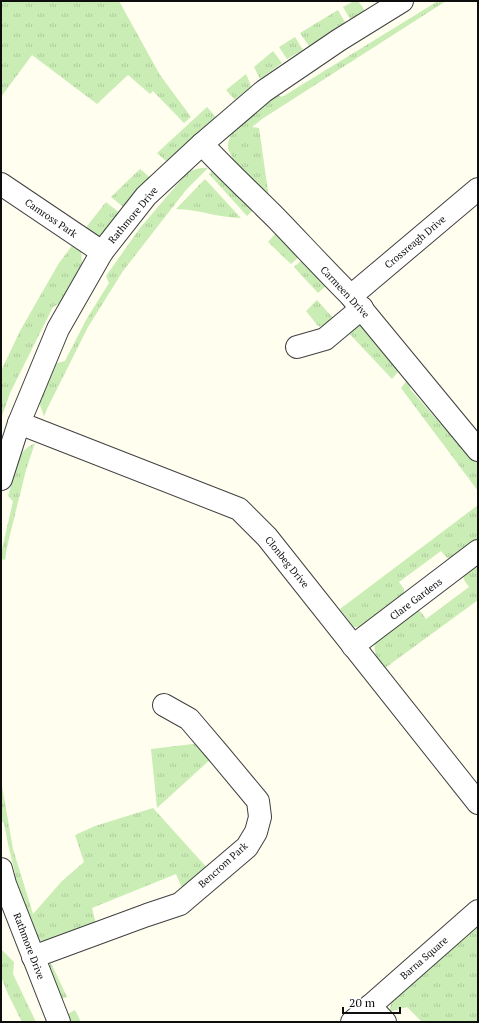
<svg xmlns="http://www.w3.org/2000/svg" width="479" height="1023" font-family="'PT Serif',serif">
  <defs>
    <pattern id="grass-tufts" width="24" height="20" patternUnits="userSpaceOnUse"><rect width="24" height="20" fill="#caedb5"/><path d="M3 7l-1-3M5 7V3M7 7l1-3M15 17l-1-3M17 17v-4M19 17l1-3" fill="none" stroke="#acca9a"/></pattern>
  </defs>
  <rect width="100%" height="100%" fill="#fffeef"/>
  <!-- grass -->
  <g fill="url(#grass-tufts)">
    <path d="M 1,1 L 119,1 L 160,75 L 191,117 L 184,123 L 153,91 L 150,94 L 128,75 L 97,104 L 32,55 L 1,97 Z"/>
    <path d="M 354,1 L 358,1 L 366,12 L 351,21 L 343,7 Z"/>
    <path d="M 438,1 L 446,1 L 262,119 L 252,127 L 259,128 L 269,198 L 235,163 L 228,149 L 228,143 L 232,131 L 276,95 L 282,97 Z"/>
    <path d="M 338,10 L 346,24 L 309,46 L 300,33 Z"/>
    <path d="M 295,37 L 303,50 L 287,59 L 279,47 Z"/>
    <path d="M 273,51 L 282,63 L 260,79 L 254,67 Z"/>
    <path d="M 246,74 L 251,86 L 235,100 L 226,90 Z"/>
    <path d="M 207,107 L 216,117 L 199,132 L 169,164 L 157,153 Z"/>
    <path d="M 201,168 L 208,168 L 186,190 L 123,271 L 88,327 L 47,409 L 44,416 L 40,405 L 40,397 L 57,363 L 65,361 L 86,320 L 109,283 L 106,276 L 140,228 L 186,174 L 189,171 Z"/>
    <path d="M 140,169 L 153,180 L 127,210 L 111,197 Z"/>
    <path d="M 212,171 L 215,171 L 254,209 L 247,216 L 209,174 Z"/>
    <path d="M 205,179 L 241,218 C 219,218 198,209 176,209 Z"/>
    <path d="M 106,202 L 122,215 L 101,236 L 97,236 L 84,230 Z"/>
    <path d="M 275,234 L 277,234 L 299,257 L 291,264 L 268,242 Z"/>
    <path d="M 74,243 L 78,246 L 81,252 L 82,263 L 82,273 L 68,299 L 53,307 L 10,393 L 1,419 L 1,371 L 20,331 L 44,289 L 59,263 Z"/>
    <path d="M 302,260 L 326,286 L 318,293 L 294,267 Z"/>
    <path d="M 317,300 L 333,318 L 325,325 L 322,327 L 318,326 L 306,311 Z"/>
    <path d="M 355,322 L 360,324 L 403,366 L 392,379 L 344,328 Z"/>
    <path d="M 411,375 L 410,389 L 446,430 L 459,433 L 478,457 L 478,491 L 401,388 Z"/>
    <path d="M 35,443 L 26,470 L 7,547 L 5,560 L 1,559 L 1,554 L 13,501 L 8,496 L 19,457 C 23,450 28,447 35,443 Z"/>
    <path d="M 478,505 L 478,543 L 451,559 L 447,558 L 441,551 L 399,582 L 404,589 L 404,594 L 361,627 L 354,627 L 340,609 Z"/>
    <path d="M 478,560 L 478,600 L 385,668 C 377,658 373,654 375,640 L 415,609 L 421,612 L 426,619 L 469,587 L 464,580 L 463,573 Z"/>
    <path d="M 201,743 L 213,757 L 157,808 L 151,749 Z"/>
    <path d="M 1,780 L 13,849 L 33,914 L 62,881 L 84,862 L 75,835 L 95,826 L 153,808 L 209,870 L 183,890 L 176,874 L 92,908 L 96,924 L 53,940 L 38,941 L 11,878 L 15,873 L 8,844 L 4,823 L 1,821 Z"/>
    <path d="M 478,921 L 478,1022 L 422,1022 L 407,1007 L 389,1012 L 393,996 Z"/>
    <path d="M 1,949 L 14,962 L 13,974 L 36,1022 L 22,1022 L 8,994 L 1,977 Z"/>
    <path d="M 51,963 L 67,997 L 56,1001 C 52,989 43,974 51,963 Z"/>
    <path d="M 75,1010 L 81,1022 L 67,1022 L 64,1016 Z"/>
  </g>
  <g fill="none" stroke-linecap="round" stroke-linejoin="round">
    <defs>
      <g id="minor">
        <path d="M 202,144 C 226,170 252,194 277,219 C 302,245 326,271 351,296 L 478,450"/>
        <path d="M 1,184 L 102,252"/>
        <path d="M 351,296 L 478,189"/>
        <path d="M 297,347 L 325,339 L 362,308"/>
        <path d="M 19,423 L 239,509 L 267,537 L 478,803"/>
        <path d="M 1,479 L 19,423 L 58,329 L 102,252 L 146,196 L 202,144 L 264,91 L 339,40 L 402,1"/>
        <path d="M 353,646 L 478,551"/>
        <path d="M 1,869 L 5,884 L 59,1022"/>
        <path d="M 33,957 L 147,915 L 180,904 L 247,847 L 256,832 L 260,817 L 258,801 L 218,753 L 189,719 L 164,705"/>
        <path d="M 370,1006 L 385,1022"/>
        <path d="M 352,1022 L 478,911"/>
      </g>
    </defs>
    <!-- minor casing -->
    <use href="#minor" stroke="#414141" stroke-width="24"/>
    <!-- minor -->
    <use href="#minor" stroke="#fff" stroke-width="22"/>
  </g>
  <g text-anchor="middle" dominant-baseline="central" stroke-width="4" stroke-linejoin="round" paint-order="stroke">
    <!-- street labels -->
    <g font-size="10" fill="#0e0e0e" stroke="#fff">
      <text transform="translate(133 215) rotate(-50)">Rathmore Drive</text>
      <text transform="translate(51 218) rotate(34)">Camross Park</text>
      <text transform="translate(415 242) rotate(-40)">Crossreagh Drive</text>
      <text transform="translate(345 292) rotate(47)">Carmeen Drive</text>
      <text transform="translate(287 562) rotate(51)">Clonbeg Drive</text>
      <text transform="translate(416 599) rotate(-37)">Clare Gardens</text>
      <text transform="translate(223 865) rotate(-42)">Bencrom Park</text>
      <text transform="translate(29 946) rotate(69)">Rathmore Drive</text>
      <text transform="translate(424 958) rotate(-41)">Barna Square</text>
    </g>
  </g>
  <!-- border -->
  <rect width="479" height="1023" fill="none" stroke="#0e0e0e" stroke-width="4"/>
  <!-- scale -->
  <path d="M343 1007v6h57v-6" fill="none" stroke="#0e0e0e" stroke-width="2"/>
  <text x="349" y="1007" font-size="12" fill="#0e0e0e" stroke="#ffffff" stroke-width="3" paint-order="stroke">20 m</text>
</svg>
